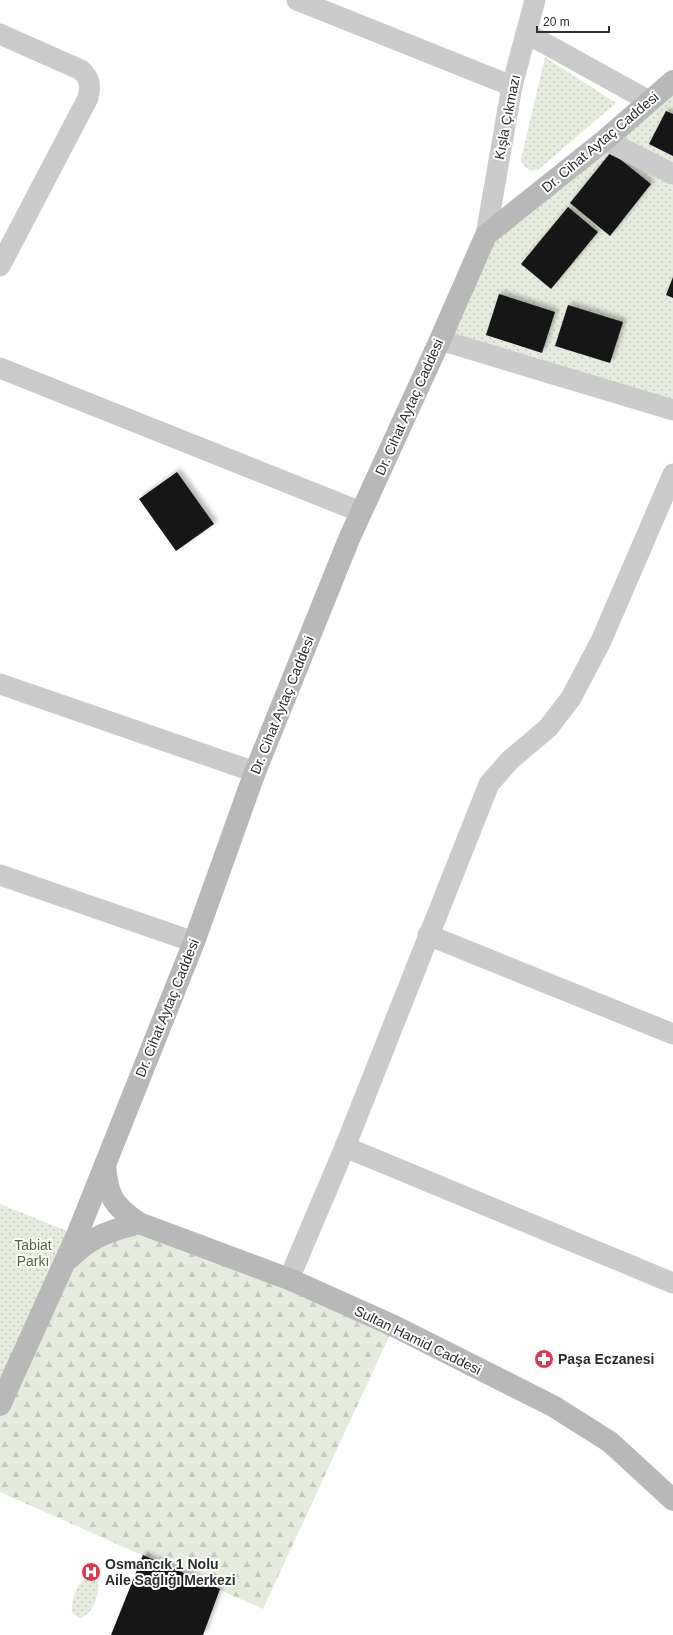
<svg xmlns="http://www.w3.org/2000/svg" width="673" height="1635" font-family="Helvetica,sans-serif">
  <defs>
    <pattern id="grass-dots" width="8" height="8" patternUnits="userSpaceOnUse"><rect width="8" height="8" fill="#e5ebdd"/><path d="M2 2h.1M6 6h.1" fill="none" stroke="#c5cabe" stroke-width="1.8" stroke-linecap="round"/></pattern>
    <pattern id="forest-firs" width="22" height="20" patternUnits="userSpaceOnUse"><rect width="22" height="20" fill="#e5ebdd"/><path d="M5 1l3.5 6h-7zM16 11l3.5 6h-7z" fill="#c5cabe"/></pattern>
    <filter id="shadow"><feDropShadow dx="3.5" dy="-3.5" stdDeviation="2" flood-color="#0004"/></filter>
  </defs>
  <rect width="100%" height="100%" fill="#fff"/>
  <!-- grass -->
  <g fill="url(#grass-dots)">
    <path d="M 545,57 L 616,103 L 539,169 C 531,173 523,168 521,159 Z"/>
    <path d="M 673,81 L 673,410 L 440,340 L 486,235 Z"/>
    <path d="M 0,1204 L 77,1235 L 0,1405 Z"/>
    <path d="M 86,1577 L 92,1577 L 97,1580 C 102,1591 91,1618 79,1618 L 72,1612 C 70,1602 78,1583 86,1577 Z"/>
  </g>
  <!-- forest -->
  <path fill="url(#forest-firs)" d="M 139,1223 L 394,1326 L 263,1609 L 0,1492 L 0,1405 L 64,1265 Z"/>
  <!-- building -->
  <g fill="#151515" filter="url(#shadow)">
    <path d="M 666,111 L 673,114 L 673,156 L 649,144 Z"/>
    <path d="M 611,152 L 651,184 L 610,236 L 570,203 Z"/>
    <path d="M 568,207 L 598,232 L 551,289 L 521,264 Z"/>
    <path d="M 673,277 L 673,298 L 666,295 Z"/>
    <path d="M 499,294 L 555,312 L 542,353 L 486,335 Z"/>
    <path d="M 568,305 L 623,322 L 610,363 L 555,346 Z"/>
    <path d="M 177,472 L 214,524 L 176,551 L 139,499 Z"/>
    <path d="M 143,1555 L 220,1589 L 203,1635 L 111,1635 Z"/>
  </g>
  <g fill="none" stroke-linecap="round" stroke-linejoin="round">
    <!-- street -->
    <g stroke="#cbcbcb" stroke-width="21">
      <path d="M 297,0 L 512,86"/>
      <path d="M 526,33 L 649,101"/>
      <path d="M 0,34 L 81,70 C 90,78 91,86 88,98 L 0,266"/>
      <path d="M 605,140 L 673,174"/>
      <path d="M 486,235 L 512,86 L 535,0"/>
      <path d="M 440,340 L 673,410"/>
      <path d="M 0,368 L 361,512"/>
      <path d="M 0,684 L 255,772"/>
      <path d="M 0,875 L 194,942"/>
      <path d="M 428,935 L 673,1034"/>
      <path d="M 345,1147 L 673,1283"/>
      <path d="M 289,1279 L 345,1147 L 489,784 L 510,760 L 548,728 L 571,698 L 601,641 L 673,474"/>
    </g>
    <!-- secondary -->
    <g stroke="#b8b8b8" stroke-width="22">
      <path d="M 105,1166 C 108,1196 113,1206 139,1223 L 289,1279 L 394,1326 L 553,1406 L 610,1442 L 673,1500"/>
      <path d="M 70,1258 C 91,1236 110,1231 139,1223"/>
      <path d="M 0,1405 L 77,1235 L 194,942 L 255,772 L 349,539 L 440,340 L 486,235 L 605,140 L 673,81"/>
    </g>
  </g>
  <!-- icons -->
  <defs>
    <symbol id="pharmacy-disc" viewBox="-11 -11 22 22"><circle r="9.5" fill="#da3c4d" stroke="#fff"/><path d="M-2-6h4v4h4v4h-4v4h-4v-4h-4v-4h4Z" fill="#fff"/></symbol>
    <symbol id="hospital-disc" viewBox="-11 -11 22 22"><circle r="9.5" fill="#da3c4d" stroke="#fff"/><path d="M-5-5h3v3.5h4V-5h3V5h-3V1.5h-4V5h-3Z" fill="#fff"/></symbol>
  </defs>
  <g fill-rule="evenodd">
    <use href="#pharmacy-disc" x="533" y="1348" width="22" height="22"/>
    <use href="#hospital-disc" x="80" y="1561" width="22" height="22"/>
  </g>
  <g text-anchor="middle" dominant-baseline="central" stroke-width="4" stroke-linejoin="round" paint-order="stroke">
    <!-- street labels -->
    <g font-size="14" fill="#2e2e2e" stroke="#fff">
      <text transform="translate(507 117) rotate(-79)">Kışla Çıkmazı</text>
      <text transform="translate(600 142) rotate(-40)">Dr. Cihat Aytaç Caddesi</text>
      <text transform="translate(409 407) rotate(-66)">Dr. Cihat Aytaç Caddesi</text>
      <text transform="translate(282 705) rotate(-68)">Dr. Cihat Aytaç Caddesi</text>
      <text transform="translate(167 1008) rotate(-68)">Dr. Cihat Aytaç Caddesi</text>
      <text transform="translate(418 1340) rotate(26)">Sultan Hamid Caddesi</text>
    </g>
    <!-- park labels -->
    <g font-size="14" fill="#53673e" stroke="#fff">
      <text x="33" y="1245">Tabiat<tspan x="33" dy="16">Parkı</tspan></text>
    </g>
    <!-- poi labels -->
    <g font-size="14" font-weight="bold" fill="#2e2e2e" stroke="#fff" text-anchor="start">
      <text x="558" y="1359">Paşa Eczanesi</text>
      <text x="105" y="1564">Osmancık 1 Nolu<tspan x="105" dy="16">Aile Sağlığı Merkezi</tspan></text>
    </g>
  </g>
  <!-- scale -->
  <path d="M537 26v6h72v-6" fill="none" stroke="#2e2e2e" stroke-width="2"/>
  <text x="543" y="26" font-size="12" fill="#2e2e2e" stroke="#ffffff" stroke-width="3" paint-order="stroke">20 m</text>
</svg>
